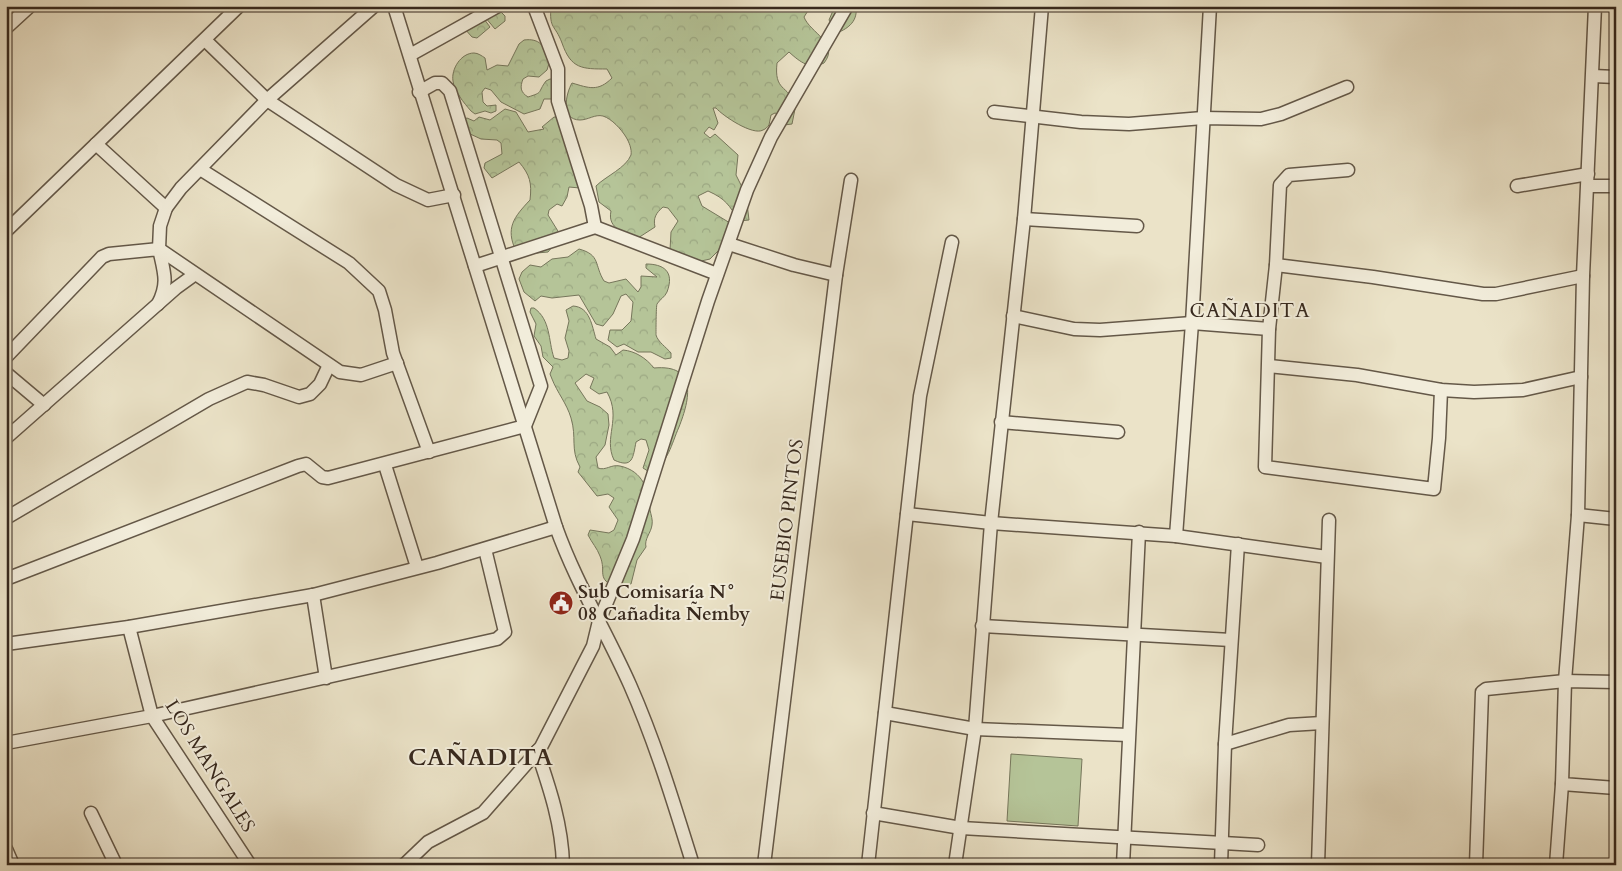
<svg xmlns="http://www.w3.org/2000/svg" width="1622" height="871" font-family="Cardo,serif">
  <defs>
    <pattern id="forest-crowns" width="20" height="18" patternUnits="userSpaceOnUse" patternTransform="scale(1.25)"><rect width="20" height="18" fill="#b5c498"/><path d="M2 6a3 3 0 1 1 6 0M12 15a3 3 0 1 1 6 0" fill="none" stroke="#9ca883"/></pattern>
  </defs>
  <rect width="100%" height="100%" fill="#ebe3c8"/>
  <filter id="stains"><feTurbulence type="fractalNoise" baseFrequency=".004" numOctaves="4"/><feColorMatrix values="0 0 0 0 .2 0 0 0 0 .09 0 0 0 0 .02 0 0 0 .5 -.17"/></filter>
  <radialGradient id="worn" r=".72"><stop offset=".6" stop-color="#630" stop-opacity="0"/><stop offset="1" stop-color="#630" stop-opacity=".3"/></radialGradient>
  <!-- green -->
  <path fill="#b5c498" stroke="#76765b" d="M 1011,754 L 1082,759 L 1078,826 L 1007,821 Z"/>
  <!-- forest -->
  <g fill="url(#forest-crowns)" stroke="#76765b">
    <path d="M 551,6 L 811,6 L 804,17 C 810,33 840,43 824,63 C 810,70 800,62 789,52 L 777,63 C 774,91 787,85 796,104 L 792,124 L 784,125 L 780,115 L 775,113 L 771,115 L 769,125 C 767,127 766,129 763,130 C 753,136 723,116 716,108 L 713,108 L 718,123 L 714,130 L 709,127 L 704,133 L 710,138 L 715,134 L 738,155 L 736,175 L 746,195 L 749,220 L 739,221 C 729,205 726,199 708,191 L 698,196 L 702,206 L 730,223 L 726,243 L 710,259 L 697,262 L 670,250 L 671,232 L 678,221 L 668,208 L 663,207 C 656,213 653,218 655,227 L 638,238 C 625,233 607,229 611,211 L 599,202 L 596,186 C 606,176 626,168 631,155 C 632,149 629,142 626,137 C 621,129 612,119 603,116 C 595,114 588,120 580,120 C 560,120 566,93 572,83 C 589,88 598,92 612,78 L 607,69 C 582,69 571,69 562,43 C 555,24 549,30 551,6 Z"/>
    <path d="M 835,6 L 856,6 C 858,21 849,28 837,33 L 829,20 Z"/>
    <path d="M 497,8 L 505,16 L 505,21 L 495,29 L 485,17 Z"/>
    <path d="M 474,14 L 484,19 L 490,27 L 477,38 L 472,37 L 464,28 L 464,18 Z"/>
    <path d="M 524,40 C 540,38 544,46 550,60 L 547,70 L 539,77 L 528,76 L 523,79 C 520,87 520,92 528,97 C 544,92 537,93 546,81 L 550,79 L 556,80 L 556,99 L 544,99 L 540,109 L 524,114 L 501,102 L 491,90 L 485,88 L 482,92 L 483,102 L 487,106 L 496,105 L 496,111 L 491,113 L 485,111 L 475,114 L 471,111 C 464,103 454,91 453,81 C 451,69 461,53 474,53 C 478,53 482,56 485,58 L 487,70 L 497,65 L 508,66 L 519,44 Z"/>
    <path d="M 505,109 L 516,112 L 528,132 L 544,129 L 542,127 L 554,117 L 560,117 L 580,188 L 569,187 L 567,197 L 562,206 L 557,204 L 549,210 L 548,215 L 561,236 L 548,252 L 537,253 L 516,251 C 505,228 514,217 530,200 C 532,183 530,175 519,162 L 492,178 L 484,168 L 485,163 L 502,154 L 501,143 L 497,140 L 481,139 L 468,133 L 464,119 L 467,118 L 474,121 L 479,117 L 490,120 Z"/>
    <path d="M 579,249 C 601,255 594,265 604,281 L 609,283 L 626,279 L 638,292 L 641,287 L 641,276 L 657,277 L 646,268 L 646,264 C 663,264 675,271 667,292 C 665,297 659,300 657,304 C 656,306 656,333 656,335 C 658,342 666,347 671,353 L 671,358 L 665,359 L 651,352 L 638,352 L 624,344 L 617,347 L 608,340 L 610,330 L 622,330 L 631,321 L 633,302 L 626,294 L 621,296 L 613,314 L 603,326 L 596,324 L 579,295 L 552,298 L 541,296 L 535,301 L 524,292 L 519,279 L 522,272 L 530,265 L 541,267 L 552,259 L 568,257 Z"/>
    <path d="M 573,306 C 590,307 592,326 596,339 L 610,347 L 616,355 L 623,350 C 635,351 646,358 654,368 C 698,364 690,399 679,427 C 671,445 669,461 651,473 L 643,468 L 649,450 L 646,440 L 641,439 L 636,442 C 633,457 633,469 614,460 C 603,437 622,419 607,392 L 599,394 L 590,388 L 594,378 L 586,374 L 575,383 L 587,401 L 600,407 L 608,414 L 609,425 L 605,445 L 596,457 L 598,468 C 606,471 611,464 620,466 C 643,471 649,490 650,510 C 651,515 653,520 652,525 C 651,533 644,539 646,547 L 637,560 L 631,584 L 617,588 C 595,578 607,573 600,556 C 597,548 592,543 588,535 L 590,530 L 609,533 L 614,530 L 618,520 L 609,507 L 614,498 L 608,494 L 597,496 L 578,472 L 580,467 C 570,449 577,438 571,418 C 567,404 557,392 552,379 L 550,374 L 553,367 L 543,357 L 541,346 L 534,336 L 536,324 L 530,312 L 531,308 L 534,308 C 551,320 548,340 554,358 L 562,360 L 568,358 L 569,351 L 565,338 L 569,321 L 566,310 Z"/>
  </g>
  <g fill="none" stroke-linecap="round" stroke-linejoin="round">
    <defs>
      <g id="minor">
        <path d="M 374,6 L 267,100 L 181,188 L 166,208 L 160,226 L 159,249 L 340,372 L 361,375 L 397,363"/>
        <path d="M 394,6 L 556,527 C 576,583 606,631 630,685 C 656,744 674,804 693,865"/>
        <path d="M 534,6 L 558,69 L 558,101 L 591,206 L 595,227"/>
        <path d="M 1595,6 L 1583,276 L 1578,515 L 1565,681 L 1562,784 L 1616,788"/>
        <path d="M 6,28 L 30,6"/>
        <path d="M 205,40 L 267,100 L 396,185 L 428,200 L 454,195"/>
        <path d="M 410,55 L 498,6"/>
        <path d="M 1593,76 L 1616,77"/>
        <path d="M 994,112 L 1081,122 L 1129,124 L 1203,118 L 1261,119 L 1281,114 L 1347,87"/>
        <path d="M 96,144 L 166,208"/>
        <path d="M 200,169 L 349,263 L 379,291 L 385,310 L 393,353 L 429,452"/>
        <path d="M 1348,170 L 1289,175 L 1280,185 L 1276,265 L 1269,329 L 1265,467 L 1434,489 L 1439,438 L 1441,390"/>
        <path d="M 1517,186 L 1588,174"/>
        <path d="M 1588,186 L 1616,186"/>
        <path d="M 1024,219 L 1137,226"/>
        <path d="M 6,231 L 239,6"/>
        <path d="M 729,244 L 794,265 L 836,275"/>
        <path d="M 1276,265 L 1373,277 L 1483,294 L 1496,294 L 1583,276"/>
        <path d="M 475,266 L 595,227 L 717,274"/>
        <path d="M 1013,316 L 1074,329 L 1100,330 L 1192,323 L 1269,329"/>
        <path d="M 6,357 L 102,257 L 109,254 L 159,249 C 164,272 169,283 158,304"/>
        <path d="M 1269,366 L 1357,375 L 1441,390 L 1474,392 L 1523,390 L 1581,377"/>
        <path d="M 6,373 L 44,405"/>
        <path d="M 1001,422 L 1118,432"/>
        <path d="M 6,438 L 176,288 L 194,275"/>
        <path d="M 385,465 L 417,567"/>
        <path d="M 907,514 L 991,523 L 1176,536 L 1327,557"/>
        <path d="M 1578,515 L 1616,519"/>
        <path d="M 6,518 L 209,399 L 247,382 L 264,385 L 299,397 L 310,394 L 320,384 L 329,365"/>
        <path d="M 1176,536 L 1192,323 L 1210,6"/>
        <path d="M 6,579 L 298,466 L 306,464 L 322,477 L 328,478 L 525,426 L 541,386 L 450,91 L 442,83 L 435,83 L 419,92"/>
        <path d="M 313,595 L 326,678"/>
        <path d="M 982,626 L 1231,640"/>
        <path d="M 129,627 L 152,716 L 250,865"/>
        <path d="M 6,644 L 129,627 L 313,595 L 437,563 L 556,527"/>
        <path d="M 885,713 L 975,729 L 1128,735"/>
        <path d="M 6,743 L 152,716 L 497,639 L 505,632 L 485,549"/>
        <path d="M 1225,744 L 1289,725 L 1322,723"/>
        <path d="M 537,751 C 550,789 562,825 563,865"/>
        <path d="M 91,813 L 116,865"/>
        <path d="M 873,813 L 961,828 L 1258,845"/>
        <path d="M 6,849 L 13,865"/>
        <path d="M 404,865 L 428,842 L 483,813 L 541,747 L 593,646 L 599,621 L 633,539 L 708,301 L 747,190 L 771,137 L 847,6"/>
        <path d="M 764,865 L 836,275 L 851,180"/>
        <path d="M 868,865 L 920,396 L 952,242"/>
        <path d="M 955,865 L 975,729 L 991,523 L 1024,219 L 1042,6"/>
        <path d="M 1123,865 L 1139,532"/>
        <path d="M 1221,865 L 1225,744 L 1238,544"/>
        <path d="M 1318,865 L 1329,520"/>
        <path d="M 1476,865 L 1482,692 L 1486,689 L 1565,681 L 1616,682"/>
        <path d="M 1556,865 L 1562,784"/>
      </g>
    </defs>
    <!-- minor casing -->
    <use href="#minor" stroke="#645848" stroke-width="15"/>
    <!-- minor -->
    <use href="#minor" stroke="#f2eddb" stroke-width="12"/>
  </g>
  <!-- icons -->
  <defs>
    <symbol id="civic-disc" viewBox="-11 -11 22 22"><circle r="9.5" fill="#8f2418" stroke="#f2eddb"/><path d="M-.6-6.5H3V-4.5H.6V-3L4-1V1h2V6H-6V1h2V-1L-.6-3ZM-1.2 2.5V6h2.4V2.5Z" fill="#fff"/></symbol>
  </defs>
  <g fill-rule="evenodd">
    <use href="#civic-disc" x="547" y="589" width="28" height="28"/>
  </g>
  <g text-anchor="middle" dominant-baseline="central" stroke-width="4" stroke-linejoin="round" paint-order="stroke">
    <!-- street labels -->
    <g font-size="19" fill="#37291e" stroke="#f2eddb">
      <text transform="translate(787 520) rotate(-83)">EUSEBIO PINTOS</text>
      <text transform="translate(210 766) rotate(58)">LOS MANGALES</text>
    </g>
    <!-- poi labels -->
    <g font-size="19" font-weight="bold" fill="#37291e" stroke="#f2eddb" text-anchor="start">
      <text x="578" y="592">Sub Comisaría N°<tspan x="578" dy="22">08 Cañadita Ñemby</tspan></text>
    </g>
    <!-- neighbourhood labels -->
    <g font-size="20" letter-spacing="1" fill="#37291e" stroke="#f2eddb">
      <text x="1250" y="310">CAÑADITA</text>
    </g>
    <!-- district labels -->
    <g font-size="24" font-weight="bold" letter-spacing="1" fill="#37291e" stroke="#f2eddb">
      <text x="481" y="757">CAÑADITA</text>
    </g>
  </g>
  <!-- margin -->
  <rect width="1622" height="871" fill="none" stroke="#ebe3c8" stroke-width="25"/>
  <rect x="8" y="8" width="1607" height="856" fill="none" stroke="#37291e" stroke-width="2.5"/>
  <rect x="12" y="12" width="1597" height="846" fill="none" stroke="#37291e"/>
  <rect width="100%" height="100%" filter="url(#stains)"/>
  <rect width="100%" height="100%" fill="url(#worn)"/>
</svg>
